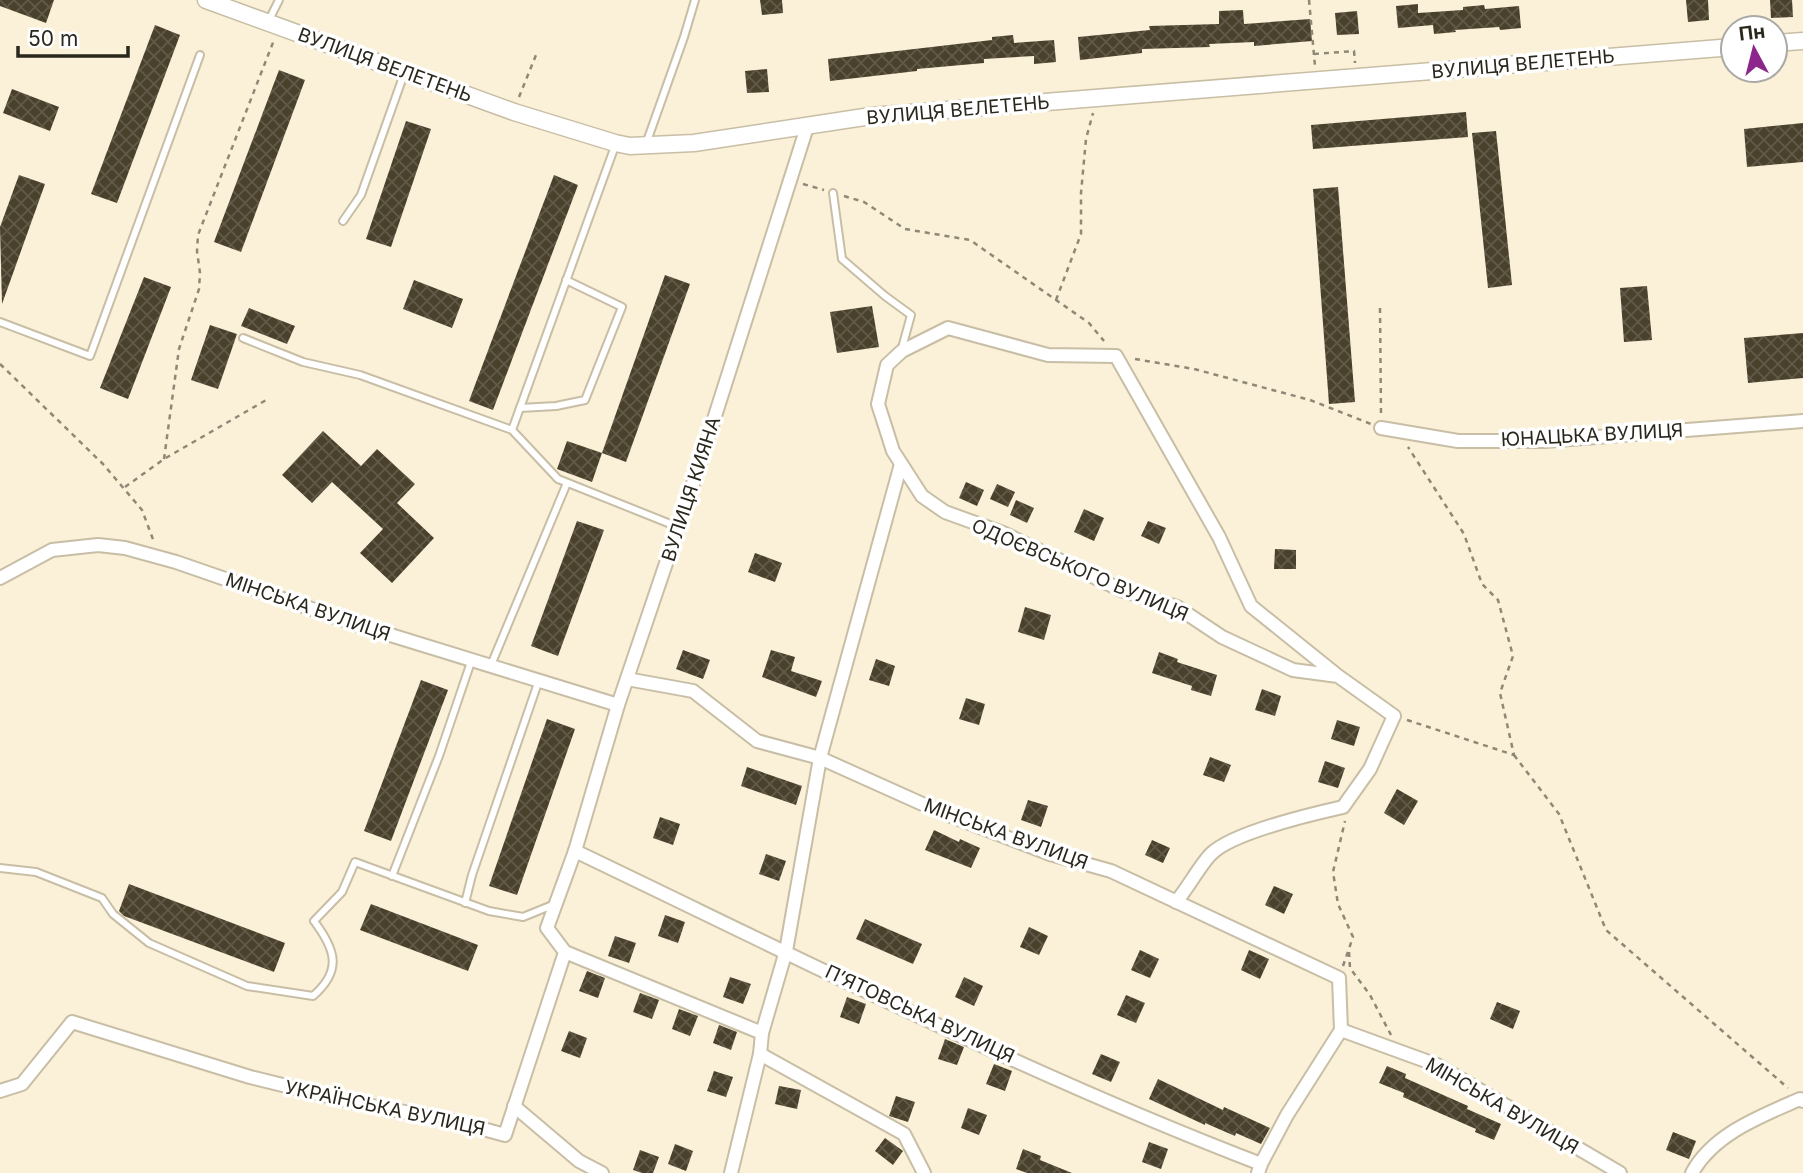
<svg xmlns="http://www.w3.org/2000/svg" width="1803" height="1173" font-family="Inter,sans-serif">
  <defs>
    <pattern id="building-cross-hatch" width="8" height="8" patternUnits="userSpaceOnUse" patternTransform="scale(1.75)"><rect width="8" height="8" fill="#49412c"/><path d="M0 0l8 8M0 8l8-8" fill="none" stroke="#615a49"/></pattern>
  </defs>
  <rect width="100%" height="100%" fill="#fbf1d8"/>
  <!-- building -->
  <g fill="url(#building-cross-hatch)">
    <path d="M 0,0 L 54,0 L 46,23 L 0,6 Z"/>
    <path d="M 760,0 L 782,0 L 783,13 L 762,15 Z"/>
    <path d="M 1686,0 L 1708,0 L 1709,20 L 1688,22 Z"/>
    <path d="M 1770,0 L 1792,0 L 1793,17 L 1771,18 Z"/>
    <path d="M 1418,4 L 1418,13 L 1463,10 L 1463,7 L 1484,5 L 1485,9 L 1519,6 L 1521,28 L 1500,30 L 1499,27 L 1455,30 L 1456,32 L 1434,34 L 1433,25 L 1398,28 L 1396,6 Z"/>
    <path d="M 1243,10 L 1244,24 L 1310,19 L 1312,41 L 1254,46 L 1254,42 L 1209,44 L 1210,47 L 1142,49 L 1142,53 L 1080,60 L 1078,37 L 1150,30 L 1149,26 L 1219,24 L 1219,11 Z"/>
    <path d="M 1357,11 L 1359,34 L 1337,35 L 1335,13 Z"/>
    <path d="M 155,25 L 180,35 L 117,203 L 91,194 Z"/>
    <path d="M 1013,35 L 1014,43 L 1054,40 L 1056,62 L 1034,64 L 1034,56 L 984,59 L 984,63 L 917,69 L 917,71 L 830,81 L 828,59 L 992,40 L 992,37 Z"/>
    <path d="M 767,69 L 769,92 L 747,93 L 745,71 Z"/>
    <path d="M 279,70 L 305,80 L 241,252 L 214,242 Z"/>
    <path d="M 12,89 L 59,107 L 50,131 L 3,113 Z"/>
    <path d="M 1466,112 L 1468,137 L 1313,149 L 1311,125 Z"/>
    <path d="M 406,121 L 431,129 L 391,247 L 366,239 Z"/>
    <path d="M 1803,123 L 1803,162 L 1747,167 L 1744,129 Z"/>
    <path d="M 1496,131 L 1512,285 L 1488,288 L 1472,133 Z"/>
    <path d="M 19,175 L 45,184 L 2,304 L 0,227 Z"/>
    <path d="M 554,175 L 578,185 L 493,410 L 469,401 Z"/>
    <path d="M 1338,187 L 1355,402 L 1329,404 L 1313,189 Z"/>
    <path d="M 665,275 L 690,284 L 626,462 L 602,453 Z"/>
    <path d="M 144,277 L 171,287 L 128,399 L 100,388 Z"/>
    <path d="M 414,280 L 463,299 L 452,328 L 403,309 Z"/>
    <path d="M 1647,286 L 1652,340 L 1624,342 L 1620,288 Z"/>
    <path d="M 872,306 L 879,347 L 837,353 L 830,312 Z"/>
    <path d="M 249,308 L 295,326 L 287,344 L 241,326 Z"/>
    <path d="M 210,325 L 237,334 L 218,389 L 191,380 Z"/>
    <path d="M 1803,333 L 1803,378 L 1748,383 L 1744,338 Z"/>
    <path d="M 323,431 L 361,466 L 377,449 L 415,484 L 397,503 L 434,538 L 392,583 L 360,553 L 383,529 L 332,482 L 312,503 L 282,475 Z"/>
    <path d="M 567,441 L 602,453 L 592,482 L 557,469 Z"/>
    <path d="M 966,482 L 984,490 L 977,506 L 959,498 Z"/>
    <path d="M 997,484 L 1015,492 L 1008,507 L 990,499 Z"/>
    <path d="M 1016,500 L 1034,508 L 1027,523 L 1010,515 Z"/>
    <path d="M 1084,509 L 1104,518 L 1094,541 L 1074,532 Z"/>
    <path d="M 577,521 L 604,530 L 558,656 L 531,646 Z"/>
    <path d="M 1148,521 L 1166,528 L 1159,544 L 1141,536 Z"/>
    <path d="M 1275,549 L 1296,550 L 1296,569 L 1274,569 Z"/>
    <path d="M 755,553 L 782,563 L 775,582 L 748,572 Z"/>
    <path d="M 1025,607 L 1051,615 L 1044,640 L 1018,632 Z"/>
    <path d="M 683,650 L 710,660 L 703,679 L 676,669 Z"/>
    <path d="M 771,650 L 795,657 L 791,671 L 822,681 L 816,697 L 762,677 Z"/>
    <path d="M 1159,652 L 1178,659 L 1177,662 L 1217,675 L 1211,696 L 1191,690 L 1192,686 L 1152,673 Z"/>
    <path d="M 876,659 L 895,666 L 889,686 L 869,680 Z"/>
    <path d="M 421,680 L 448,690 L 391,841 L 364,831 Z"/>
    <path d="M 1262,689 L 1281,696 L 1275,716 L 1255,710 Z"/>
    <path d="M 966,698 L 985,704 L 979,725 L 959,719 Z"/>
    <path d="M 547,719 L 575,729 L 517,895 L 489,886 Z"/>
    <path d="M 1337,720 L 1360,727 L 1354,746 L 1331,739 Z"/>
    <path d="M 1210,757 L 1231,765 L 1224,782 L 1203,775 Z"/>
    <path d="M 1325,761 L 1345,768 L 1338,788 L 1318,782 Z"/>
    <path d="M 747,767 L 802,786 L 796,805 L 741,786 Z"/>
    <path d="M 1397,789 L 1418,801 L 1404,825 L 1384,813 Z"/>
    <path d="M 1028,800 L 1048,806 L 1041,827 L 1021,820 Z"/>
    <path d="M 660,817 L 680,824 L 673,845 L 653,838 Z"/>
    <path d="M 934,830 L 959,842 L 960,839 L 980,848 L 971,868 L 925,850 Z"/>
    <path d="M 1152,840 L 1170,848 L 1163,863 L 1145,855 Z"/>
    <path d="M 766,854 L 786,861 L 779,881 L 759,874 Z"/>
    <path d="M 129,884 L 285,943 L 274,972 L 124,916 L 119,911 Z"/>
    <path d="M 1274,886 L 1293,894 L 1284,914 L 1265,905 Z"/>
    <path d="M 371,904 L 478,945 L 468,971 L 360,930 Z"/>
    <path d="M 665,915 L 685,922 L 678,943 L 658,936 Z"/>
    <path d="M 865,919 L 922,944 L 913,964 L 856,939 Z"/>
    <path d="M 1029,927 L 1048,936 L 1039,955 L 1020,947 Z"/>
    <path d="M 615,936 L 636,943 L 629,963 L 608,956 Z"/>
    <path d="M 1140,950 L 1159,959 L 1150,978 L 1131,970 Z"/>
    <path d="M 1249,950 L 1269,959 L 1260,979 L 1241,970 Z"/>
    <path d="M 587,971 L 605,978 L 598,998 L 579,991 Z"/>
    <path d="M 730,977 L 751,984 L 743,1004 L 723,997 Z"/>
    <path d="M 964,977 L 983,986 L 974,1006 L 955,997 Z"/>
    <path d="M 640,993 L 659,1000 L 652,1019 L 633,1012 Z"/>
    <path d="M 1126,995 L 1145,1003 L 1136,1023 L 1117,1015 Z"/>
    <path d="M 847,997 L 866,1004 L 859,1024 L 840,1017 Z"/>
    <path d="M 1497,1002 L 1520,1011 L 1513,1029 L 1490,1019 Z"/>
    <path d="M 679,1009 L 698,1016 L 690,1036 L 672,1029 Z"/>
    <path d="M 719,1025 L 737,1032 L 731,1050 L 713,1043 Z"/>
    <path d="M 569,1031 L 587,1038 L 580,1058 L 561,1051 Z"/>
    <path d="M 945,1039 L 964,1047 L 957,1065 L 938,1059 Z"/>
    <path d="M 1101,1054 L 1120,1062 L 1111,1082 L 1092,1074 Z"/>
    <path d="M 994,1064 L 1012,1071 L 1005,1091 L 986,1084 Z"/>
    <path d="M 1387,1066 L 1406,1074 L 1405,1078 L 1468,1106 L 1467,1109 L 1501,1124 L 1494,1140 L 1475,1132 L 1476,1129 L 1403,1097 L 1404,1093 L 1379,1083 Z"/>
    <path d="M 714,1071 L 733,1077 L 726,1097 L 707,1091 Z"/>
    <path d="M 1158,1079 L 1223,1110 L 1224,1107 L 1270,1128 L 1261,1144 L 1236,1133 L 1235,1136 L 1205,1123 L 1205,1125 L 1149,1099 Z"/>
    <path d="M 779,1086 L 801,1090 L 797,1109 L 775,1104 Z"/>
    <path d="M 896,1096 L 915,1102 L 908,1122 L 889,1116 Z"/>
    <path d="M 968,1108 L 987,1115 L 979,1135 L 961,1128 Z"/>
    <path d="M 1673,1132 L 1696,1141 L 1689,1159 L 1666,1150 Z"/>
    <path d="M 885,1138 L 903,1151 L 893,1165 L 875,1151 Z"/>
    <path d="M 1149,1142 L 1168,1149 L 1161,1169 L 1142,1162 Z"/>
    <path d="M 675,1144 L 693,1151 L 686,1171 L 668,1164 Z"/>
    <path d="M 1023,1149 L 1041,1156 L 1040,1160 L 1072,1173 L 1027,1173 L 1016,1169 Z"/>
    <path d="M 640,1150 L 659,1157 L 653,1173 L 642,1173 L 633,1170 Z"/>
  </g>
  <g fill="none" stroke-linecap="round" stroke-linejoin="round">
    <defs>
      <g id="lane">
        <path d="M 269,20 L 279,0"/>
        <path d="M 646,144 L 684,37 L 695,0"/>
        <path d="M 833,193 L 842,259 L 885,296 L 911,315 L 902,348"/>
        <path d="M 343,221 L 361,195 L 404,74"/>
        <path d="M 0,322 L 90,356 L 200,55"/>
        <path d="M 243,338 L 303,362 L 360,375 L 512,430 L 558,479 L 678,527"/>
        <path d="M 520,408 L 556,406 L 585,400 L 622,307 L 566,280"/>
        <path d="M 512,430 L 615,146"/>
        <path d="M 491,665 L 567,483"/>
        <path d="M 0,868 L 36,872 L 102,898 L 113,914 L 149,943 L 247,986 L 313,996 C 343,970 335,949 314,921 L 342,892 L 355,862 L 489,911 L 523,917 L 555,904"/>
        <path d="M 392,876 L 439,756 L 472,659"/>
        <path d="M 465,903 L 472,875 L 539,680"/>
      </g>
      <g id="street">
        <path d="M 1381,428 L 1458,441 L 1545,441 L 1803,421"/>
        <path d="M 0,578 L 52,550 L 98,545 L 125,548 L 176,562 L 358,625 L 618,705"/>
        <path d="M 627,679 L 693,691 L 757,741 L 820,758 L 938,811 L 1050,854 L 1111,871 L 1339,978 L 1341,1030 L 1287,1115 L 1261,1164 L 1258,1173"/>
        <path d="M 575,851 C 801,959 1026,1074 1261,1164"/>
        <path d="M 1176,902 C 1188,888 1200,865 1211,854 C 1232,833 1312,814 1343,807 L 1370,769 L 1394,716 L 1338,676 L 1293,670 L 1222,637 L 1177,607 L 1121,590 L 1003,533 L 945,512 L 922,496 L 893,451 L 878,404 L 887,365 L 902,351 L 948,328 L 1048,355 L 1116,356 L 1219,537 L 1251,606 L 1338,676"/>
        <path d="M 565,952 L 762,1033"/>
        <path d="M 1341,1030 L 1437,1065 L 1620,1173"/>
        <path d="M 760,1054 L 904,1134 L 924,1173"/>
        <path d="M 0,1091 L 22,1084 L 72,1022 L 250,1077 L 356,1103 L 454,1121 L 505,1135 L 565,952 L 547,928 L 575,851 L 618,705 L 701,460 L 807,127"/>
        <path d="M 514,1106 L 579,1161 L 602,1173"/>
        <path d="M 731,1173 L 760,1054 L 762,1033 L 786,951 L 820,758 L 901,464"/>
        <path d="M 1692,1173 C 1713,1134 1761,1116 1800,1099 L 1803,1101"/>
      </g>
      <g id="secondary">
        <path d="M 206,0 L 514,112 L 615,143 L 630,146 L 694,143 L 871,116 L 1733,47"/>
        <path d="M 1775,43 L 1803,41"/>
      </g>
    </defs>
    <!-- lane casing -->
    <use href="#lane" stroke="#c8bea6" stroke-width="10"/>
    <!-- street casing -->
    <use href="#street" stroke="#c8bea6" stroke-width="16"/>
    <!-- secondary casing -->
    <use href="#secondary" stroke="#c8bea6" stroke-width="19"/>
    <!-- path -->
    <g stroke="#8e8877" stroke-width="2.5" stroke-dasharray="5 5" stroke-linecap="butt">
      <path d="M 1309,0 L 1315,66"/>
      <path d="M 1314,54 L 1354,51 L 1355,63"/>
      <path d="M 519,97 L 536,55"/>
      <path d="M 803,184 L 824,190"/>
      <path d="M 844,196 L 864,202 L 905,229 L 970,240 L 1089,323 L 1104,341"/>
      <path d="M 1056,300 L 1081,234 L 1081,193 L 1086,139 L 1093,113"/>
      <path d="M 1380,308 L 1381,414"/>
      <path d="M 1135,359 L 1194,369 L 1310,400 L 1371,424"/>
      <path d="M 0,364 L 103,464 L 142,510 L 154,542"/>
      <path d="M 164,459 L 179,349 L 199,289 L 200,273 L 197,251 L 198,235 L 274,40"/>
      <path d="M 125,487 L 164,459 L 268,399"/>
      <path d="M 1407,720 L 1514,755 L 1500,693 L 1513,656 L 1498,600 L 1482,584 L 1464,534 L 1408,447"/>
      <path d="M 1514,755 L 1559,814 L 1606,930 L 1788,1088"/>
      <path d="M 1349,952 L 1350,968 L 1370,995 L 1391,1035"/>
      <path d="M 1343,966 L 1353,937 L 1338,904 L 1333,872 L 1345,821"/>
    </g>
    <!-- lane -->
    <use href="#lane" stroke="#fff" stroke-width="6"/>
    <!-- street -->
    <use href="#street" stroke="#fff" stroke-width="12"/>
    <!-- secondary -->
    <use href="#secondary" stroke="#fff" stroke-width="16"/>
  </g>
  <g text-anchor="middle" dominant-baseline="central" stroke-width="7" stroke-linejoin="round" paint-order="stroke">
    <!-- street labels -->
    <g font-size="19" fill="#2a271d" stroke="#fff">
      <text transform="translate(1523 64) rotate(-5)">ВУЛИЦЯ ВЕЛЕТЕНЬ</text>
      <text transform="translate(385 65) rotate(20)">ВУЛИЦЯ ВЕЛЕТЕНЬ</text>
      <text transform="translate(958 110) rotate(-5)">ВУЛИЦЯ ВЕЛЕТЕНЬ</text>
      <text transform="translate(1592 435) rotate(-3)">ЮНАЦЬКА ВУЛИЦЯ</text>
      <text transform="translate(691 489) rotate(-72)">ВУЛИЦЯ КИЯНА</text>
      <text transform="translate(1080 570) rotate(23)">ОДОЄВСЬКОГО ВУЛИЦЯ</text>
      <text transform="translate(308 607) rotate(19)">МІНСЬКА ВУЛИЦЯ</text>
      <text transform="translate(1006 834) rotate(20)">МІНСЬКА ВУЛИЦЯ</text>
      <text transform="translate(920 1014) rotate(25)">П’ЯТОВСЬКА ВУЛИЦЯ</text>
      <text transform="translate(1502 1106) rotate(30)">МІНСЬКА ВУЛИЦЯ</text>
      <text transform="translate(385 1108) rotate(12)">УКРАЇНСЬКА ВУЛИЦЯ</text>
    </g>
  </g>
  <!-- north arrow -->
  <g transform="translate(1754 49) rotate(353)"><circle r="33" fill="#ffffff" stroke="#aaa9a5" stroke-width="2"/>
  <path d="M0-5L12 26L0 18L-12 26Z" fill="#8d268c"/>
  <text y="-10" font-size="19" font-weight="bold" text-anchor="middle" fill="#2a271d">Пн</text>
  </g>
  <!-- scale -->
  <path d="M18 46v10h110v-10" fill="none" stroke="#2a271d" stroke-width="3.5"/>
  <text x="28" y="46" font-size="21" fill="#2a271d" stroke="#ffffff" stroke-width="5" paint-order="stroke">50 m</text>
</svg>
